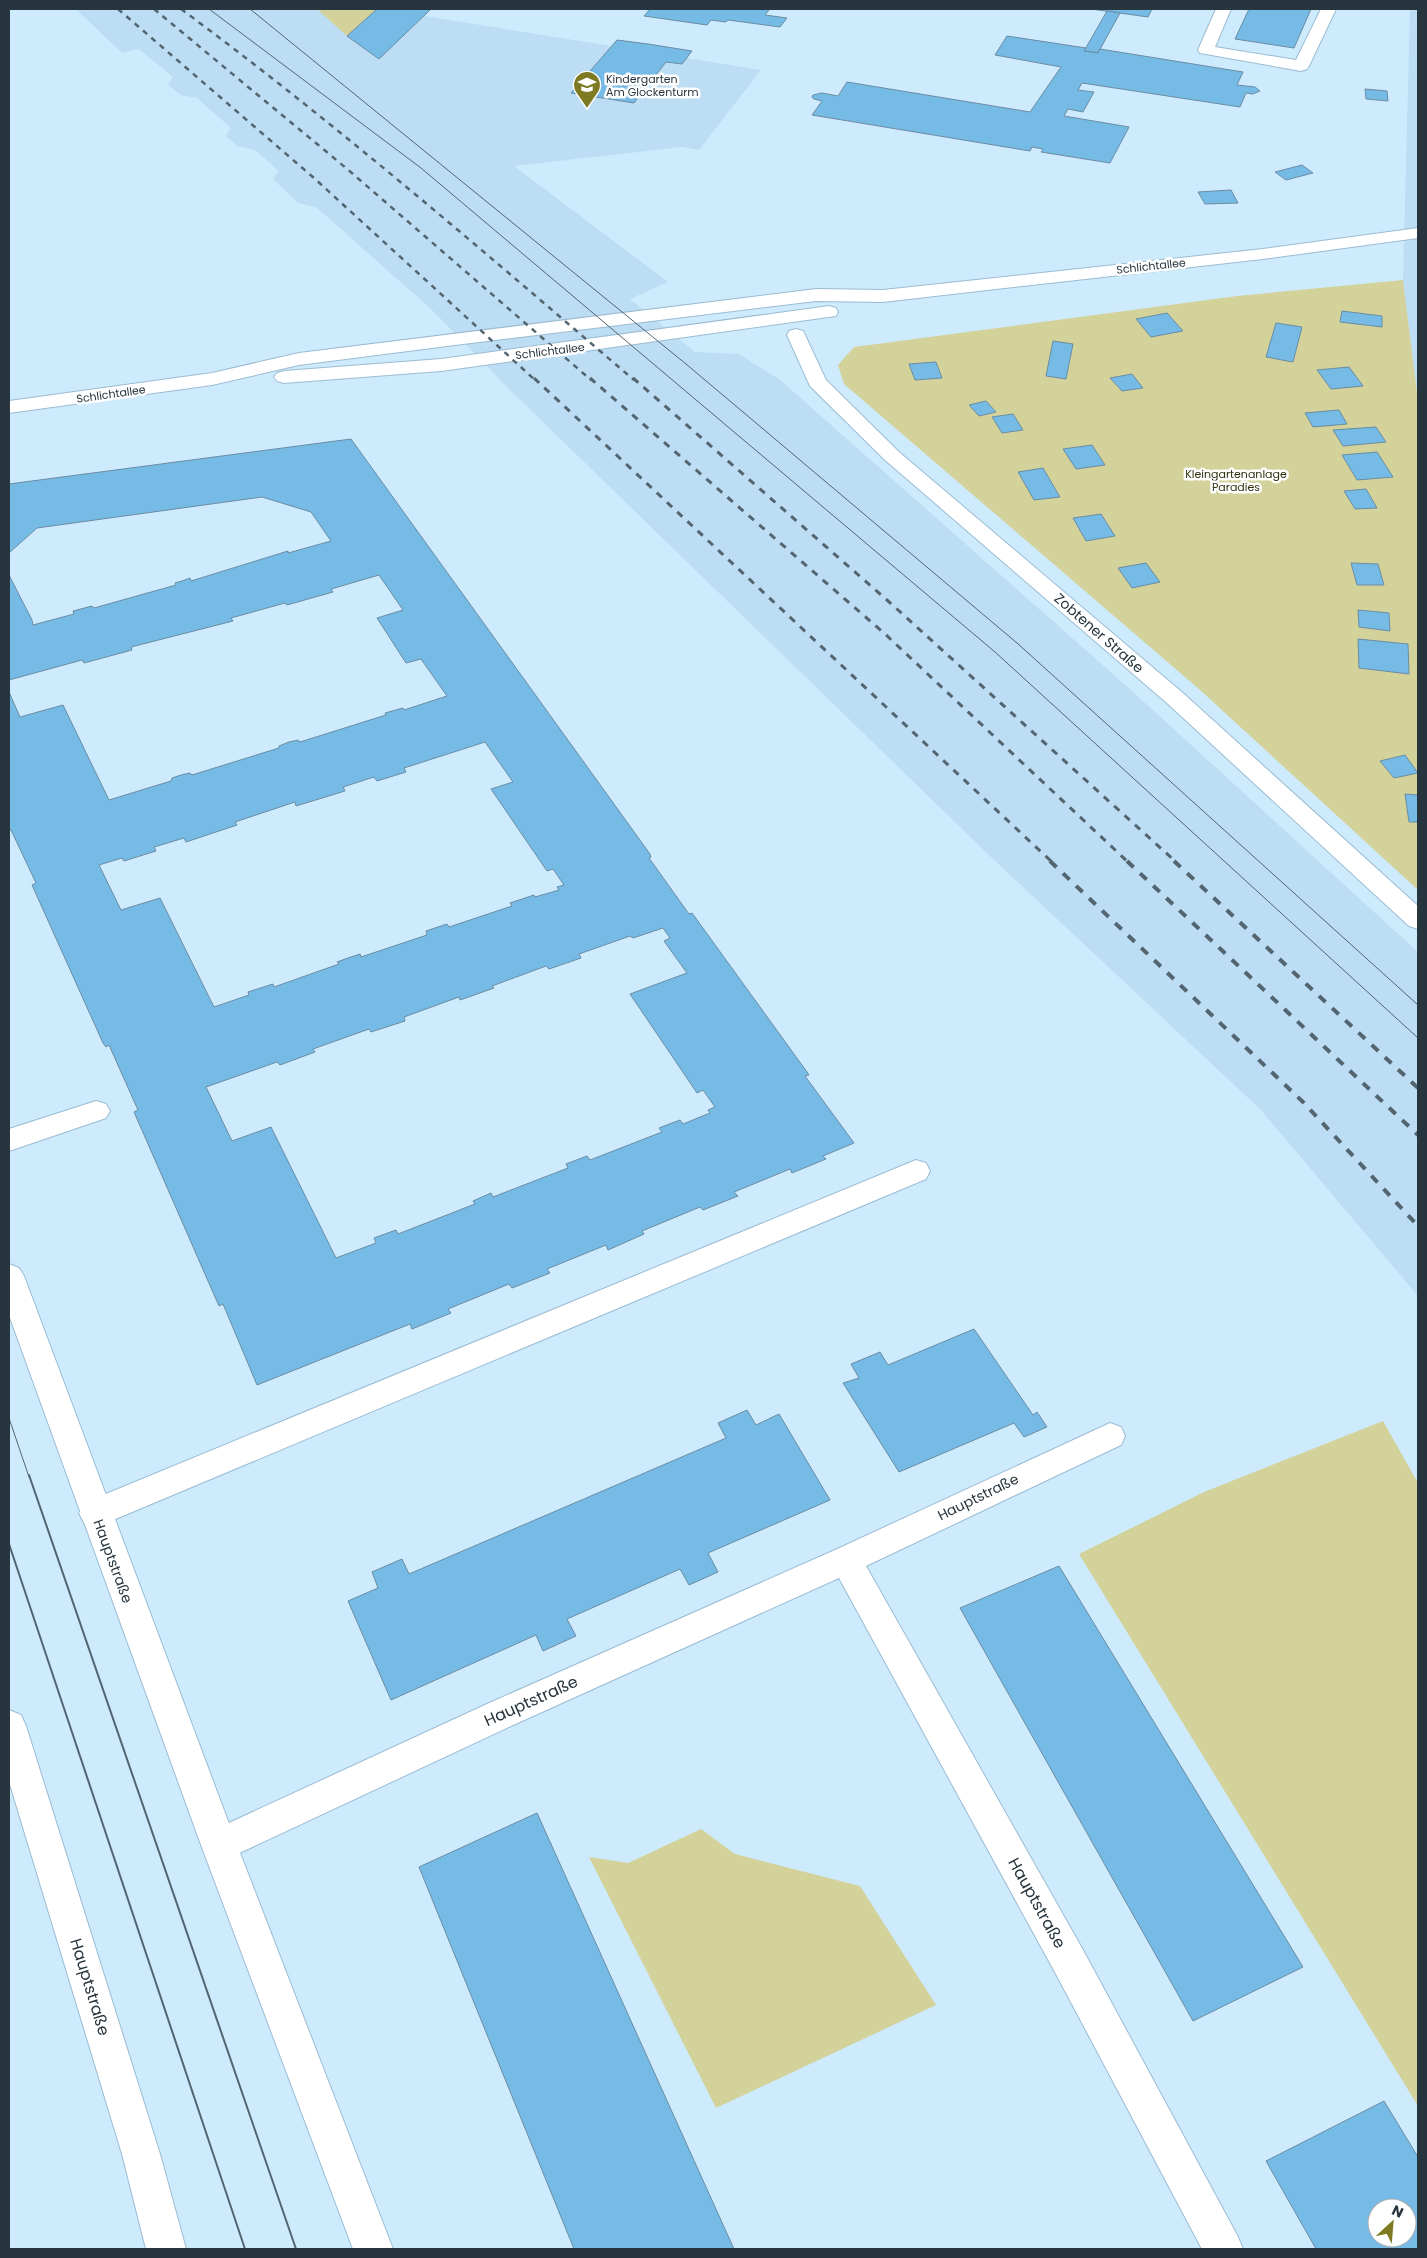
<svg xmlns="http://www.w3.org/2000/svg" width="1427" height="2258" font-family="Poppins,sans-serif">
  <rect width="100%" height="100%" fill="#ceebfd"/>
  <!-- built -->
  <g fill="#bcddf3">
    <path d="M 76,9 L 431,9 L 425,16 L 611,46 L 617,40 L 692,51 L 687,58 L 761,70 L 699,150 L 682,147 L 514,166 L 668,282 L 630,299 L 695,352 L 739,354 L 779,379 L 1131,690 L 1418,952 L 1418,1296 L 1261,1110 L 994,860 L 510,390 L 432,310 L 316,207 L 298,203 L 273,179 L 279,171 L 255,150 L 237,146 L 226,136 L 231,128 L 197,98 L 181,95 L 168,85 L 173,77 L 139,49 L 122,53 Z"/>
    <path d="M 1410,9 L 1418,9 L 1418,400 L 1403,280 Z"/>
  </g>
  <!-- green -->
  <g fill="#d2d29a">
    <path d="M 317,9 L 377,9 L 347,36 Z"/>
    <path d="M 1403,280 L 1418,400 L 1418,890 L 1200,690 L 844,384 L 838,365 L 854,347 L 1237,296 Z"/>
    <path d="M 1383,1421 L 1418,1483 L 1418,2106 L 1079,1554 L 1204,1492 Z"/>
    <path d="M 701,1829 L 735,1854 L 860,1886 L 936,2005 L 716,2108 L 589,1857 L 628,1863 Z"/>
  </g>
  <!-- building -->
  <g fill="#75bbe6" stroke="#6b8ca2" fill-rule="evenodd">
    <path d="M 377,9 L 431,9 L 379,59 L 347,36 Z"/>
    <path d="M 646,9 L 764,9 L 769,10 L 765,15 L 787,18 L 780,27 L 728,20 L 726,22 L 711,20 L 707,25 L 644,16 L 650,9 Z"/>
    <path d="M 1091,9 L 1152,9 L 1148,17 Z"/>
    <path d="M 1249,9 L 1311,9 L 1294,48 L 1235,39 Z"/>
    <path d="M 1107,11 L 1120,13 L 1098,53 L 1084,51 Z"/>
    <path d="M 1007,36 L 1086,48 L 1084,51 L 1098,53 L 1100,49 L 1243,72 L 1237,85 L 1255,87 L 1260,91 L 1253,94 L 1246,93 L 1240,107 L 1082,83 L 1078,90 L 1094,92 L 1083,112 L 1068,109 L 1064,116 L 1129,127 L 1110,163 L 1041,152 L 1043,149 L 1032,147 L 1030,151 L 812,115 L 822,101 L 814,99 L 812,97 L 813,95 L 822,93 L 838,96 L 847,82 L 1030,112 L 1061,67 L 995,55 Z"/>
    <path d="M 617,40 L 648,44 L 692,51 L 682,64 L 666,62 L 634,103 L 571,93 Z"/>
    <path d="M 1365,89 L 1387,91 L 1388,101 L 1366,99 Z"/>
    <path d="M 1302,165 L 1313,173 L 1286,180 L 1275,172 Z"/>
    <path d="M 1231,190 L 1238,203 L 1205,204 L 1198,192 Z"/>
    <path d="M 1342,311 L 1382,316 L 1382,327 L 1340,322 Z"/>
    <path d="M 1167,313 L 1183,331 L 1151,337 L 1136,319 Z"/>
    <path d="M 1276,323 L 1302,327 L 1293,362 L 1266,357 Z"/>
    <path d="M 1053,341 L 1073,344 L 1066,379 L 1046,376 Z"/>
    <path d="M 936,362 L 942,378 L 915,380 L 909,364 Z"/>
    <path d="M 1349,367 L 1363,386 L 1331,389 L 1317,370 Z"/>
    <path d="M 1132,374 L 1143,388 L 1122,391 L 1110,378 Z"/>
    <path d="M 986,401 L 996,412 L 979,416 L 969,405 Z"/>
    <path d="M 1339,410 L 1347,424 L 1313,427 L 1305,413 Z"/>
    <path d="M 1013,414 L 1023,430 L 1002,433 L 992,417 Z"/>
    <path d="M 1376,427 L 1386,442 L 1343,446 L 1333,430 Z"/>
    <path d="M 351,439 L 650,854 L 651,857 L 649,858 L 689,914 L 692,913 L 807,1072 L 809,1075 L 805,1076 L 854,1143 L 823,1156 L 826,1159 L 792,1173 L 790,1169 L 734,1192 L 738,1196 L 703,1210 L 700,1207 L 642,1231 L 644,1234 L 608,1250 L 606,1245 L 547,1269 L 550,1273 L 512,1288 L 509,1284 L 448,1309 L 451,1313 L 412,1329 L 410,1324 L 257,1385 L 223,1304 L 219,1306 L 134,1112 L 138,1110 L 109,1045 L 106,1047 L 103,1043 L 32,885 L 36,883 L 11,830 L 9,830 L 9,692 L 20,717 L 63,705 L 109,800 L 171,781 L 172,778 L 181,775 L 190,773 L 192,775 L 279,748 L 279,746 L 289,742 L 298,740 L 300,742 L 386,715 L 385,713 L 403,708 L 404,710 L 447,696 L 421,659 L 406,663 L 377,618 L 403,610 L 379,575 L 331,589 L 333,592 L 287,605 L 285,603 L 231,618 L 233,621 L 131,647 L 132,650 L 84,663 L 82,660 L 9,680 L 9,575 L 32,620 L 33,625 L 74,614 L 73,611 L 92,606 L 94,608 L 176,585 L 175,583 L 182,581 L 190,578 L 191,581 L 288,551 L 288,553 L 331,541 L 311,512 L 262,497 L 37,528 L 9,553 L 9,484 ZM 485,742 L 513,782 L 491,789 L 547,871 L 553,869 L 564,885 L 557,887 L 559,890 L 535,897 L 534,895 L 510,903 L 512,906 L 449,927 L 447,924 L 426,931 L 427,935 L 361,957 L 360,954 L 348,958 L 337,962 L 339,964 L 274,987 L 273,984 L 248,992 L 249,995 L 214,1007 L 160,898 L 121,910 L 99,865 L 122,858 L 124,861 L 156,851 L 154,847 L 184,838 L 186,842 L 237,825 L 235,822 L 295,802 L 296,806 L 345,791 L 343,787 L 374,777 L 377,781 L 406,772 L 404,768 ZM 663,928 L 670,938 L 664,941 L 687,973 L 630,994 L 697,1093 L 703,1090 L 715,1107 L 708,1110 L 710,1113 L 683,1124 L 680,1120 L 659,1128 L 662,1132 L 590,1160 L 587,1156 L 566,1164 L 568,1168 L 493,1197 L 491,1193 L 473,1201 L 475,1204 L 398,1234 L 396,1230 L 374,1238 L 376,1243 L 336,1258 L 271,1127 L 232,1141 L 206,1087 L 277,1062 L 280,1065 L 315,1052 L 313,1049 L 369,1029 L 371,1032 L 405,1021 L 404,1017 L 459,997 L 460,1000 L 494,988 L 492,986 L 546,966 L 549,969 L 581,958 L 579,954 L 630,936 L 633,938 Z"/>
    <path d="M 1092,445 L 1105,465 L 1076,469 L 1063,449 Z"/>
    <path d="M 1377,452 L 1393,477 L 1357,480 L 1342,455 Z"/>
    <path d="M 1043,468 L 1060,497 L 1034,500 L 1018,472 Z"/>
    <path d="M 1366,489 L 1377,508 L 1355,509 L 1344,491 Z"/>
    <path d="M 1101,514 L 1115,536 L 1086,541 L 1073,518 Z"/>
    <path d="M 1146,563 L 1160,582 L 1132,588 L 1118,568 Z"/>
    <path d="M 1351,563 L 1378,564 L 1384,585 L 1357,585 Z"/>
    <path d="M 1358,610 L 1389,613 L 1390,631 L 1359,627 Z"/>
    <path d="M 1358,639 L 1408,644 L 1409,674 L 1359,668 Z"/>
    <path d="M 1405,755 L 1418,773 L 1394,778 L 1380,761 Z"/>
    <path d="M 1405,794 L 1418,795 L 1418,822 L 1409,822 Z"/>
    <path d="M 974,1329 L 1033,1415 L 1037,1412 L 1047,1427 L 1024,1437 L 1014,1423 L 899,1472 L 843,1383 L 859,1378 L 851,1364 L 880,1352 L 888,1365 Z"/>
    <path d="M 747,1410 L 756,1425 L 779,1414 L 830,1500 L 708,1553 L 718,1572 L 689,1585 L 680,1569 L 567,1619 L 576,1636 L 543,1651 L 536,1635 L 391,1700 L 348,1601 L 378,1588 L 372,1572 L 402,1559 L 409,1574 L 726,1438 L 718,1423 Z"/>
    <path d="M 1059,1566 L 1303,1967 L 1193,2021 L 960,1608 Z"/>
    <path d="M 537,1813 L 734,2249 L 574,2249 L 419,1867 Z"/>
    <path d="M 1384,2101 L 1418,2157 L 1418,2249 L 1316,2249 L 1266,2161 ZM 1377,2208 L 1407,2208 L 1407,2238 L 1377,2238 Z"/>
  </g>
  <g fill="none" stroke-linecap="round" stroke-linejoin="round">
    <defs>
      <g id="lane">
        <path d="M 1216,9 L 1231,9 L 1215,47 L 1296,60 L 1321,9 L 1336,9 L 1309,66 L 1307,69 L 1301,71 L 1200,53 L 1198,50 Z"/>
        <path d="M 796,329 L 803,331 L 805,335 L 826,380 L 899,452 L 1184,694 L 1418,906 L 1418,929 L 1409,926 L 1168,704 L 885,460 L 810,386 L 787,335 L 789,331 Z"/>
        <path d="M 96,1101 L 106,1104 L 110,1111 L 106,1118 L 9,1151 L 9,1129 Z"/>
        <path d="M 916,1160 L 926,1163 L 930,1171 L 926,1179 L 106,1523 L 95,1527 L 84,1523 L 79,1513 L 84,1503 Z"/>
        <path d="M 1110,1423 L 1121,1427 L 1125,1436 L 1121,1445 L 866,1566 L 1083,1950 L 1237,2235 L 1243,2249 L 1202,2249 L 1057,1976 L 839,1578 L 511,1726 L 231,1857 L 219,1862 L 207,1857 L 201,1845 L 207,1833 L 487,1704 L 835,1550 Z"/>
      </g>
      <g id="secondary">
        <path d="M 1418,228 L 1418,238 L 1263,259 L 1032,285 L 883,302 L 816,301 L 455,345 L 299,365 L 212,385 L 9,413 L 9,401 L 212,373 L 299,353 L 816,289 L 883,290 L 1263,249 Z"/>
        <path d="M 829,306 L 836,308 L 838,312 L 836,316 L 441,371 L 284,383 L 277,381 L 274,377 L 277,373 L 284,371 L 441,359 Z"/>
        <path d="M 9,1264 L 19,1268 L 24,1276 L 237,1845 L 393,2249 L 353,2249 L 201,1845 L 9,1315 Z"/>
        <path d="M 9,1710 L 21,1715 L 26,1726 L 160,2154 L 186,2249 L 146,2249 L 122,2154 L 9,1781 Z"/>
      </g>
    </defs>
    <!-- lane casing -->
    <use href="#lane" stroke="#9abcd3" stroke-width="2"/>
    <!-- secondary casing -->
    <use href="#secondary" stroke="#9abcd3" stroke-width="2"/>
    <!-- lane -->
    <use href="#lane" fill="#fff" fill-rule="evenodd"/>
    <!-- secondary -->
    <use href="#secondary" fill="#fff" fill-rule="evenodd"/>
    <!-- tram-far1 -->
    <g stroke="#536571" stroke-width="1">
      <path d="M 209,9 L 421,168 L 995,652 L 1418,1038"/>
      <path d="M 250,9 L 686,364 L 1017,643 L 1418,1005"/>
      <path d="M 9,1418 L 29,1477"/>
    </g>
    <!-- tram -->
    <g stroke="#536571" stroke-width="2">
      <path d="M 29,1475 L 296,2249"/>
      <path d="M 9,1544 L 245,2249"/>
    </g>
    <!-- rail-far2 -->
    <g stroke="#536571" stroke-width="2.5" stroke-dasharray="5.5 5.5" stroke-linecap="butt">
      <path d="M 118,9 L 314,178 L 535,380"/>
      <path d="M 154,9 L 346,168 L 591,380"/>
      <path d="M 181,9 C 338,125 485,253 634,380"/>
    </g>
    <!-- rail-far1 -->
    <g stroke="#536571" stroke-width="3" stroke-dasharray="7 7" stroke-linecap="butt">
      <path d="M 534,378 L 1052,862"/>
      <path d="M 590,378 L 884,633 L 1128,862"/>
      <path d="M 633,378 L 887,600 L 1176,862"/>
    </g>
    <!-- rail -->
    <g stroke="#536571" stroke-width="4" stroke-dasharray="9 9" stroke-linecap="butt">
      <path d="M 1050,861 L 1303,1102 L 1418,1226"/>
      <path d="M 1127,861 L 1418,1135"/>
      <path d="M 1174,861 L 1418,1088"/>
    </g>
  </g>
  <!-- icons -->
  <defs>
    <symbol id="school-pin" viewBox="-11 -11 22 30"><path d="M0 17L-7.5 6A9.5 9.5 0 1 1 7.5 6Z" fill="#7d7a21" stroke="#fff"/><path d="M0-5L7-2L0 1L-7-2ZM-4 1L0 2.5L4 1V4Q0 6-4 4Z" fill="#fff"/></symbol>
  </defs>
  <g fill-rule="evenodd">
    <use href="#school-pin" x="571" y="69" width="32" height="43"/>
  </g>
  <g text-anchor="middle" dominant-baseline="central" stroke-width="5" stroke-linejoin="round" paint-order="stroke">
    <!-- far-poi labels -->
    <g font-size="11" fill="#27353e" stroke="#fff" text-anchor="start">
      <text x="606" y="79">Kindergarten<tspan x="606" dy="13">Am Glockenturm</tspan></text>
    </g>
    <!-- far-street labels -->
    <g font-size="11" fill="#27353e" stroke="#fff">
      <text transform="translate(1151 266) rotate(-6)">Schlichtallee</text>
      <text transform="translate(550 351) rotate(-7)">Schlichtallee</text>
      <text transform="translate(111 394) rotate(-8)">Schlichtallee</text>
    </g>
    <!-- far-park labels -->
    <g font-size="11" fill="#313110" stroke="#fff">
      <text x="1236" y="474">Kleingartenanlage<tspan x="1236" dy="13">Paradies</tspan></text>
    </g>
    <!-- street labels -->
    <g font-size="14" fill="#27353e" stroke="#fff">
      <text transform="translate(1099 633) rotate(41)">Zobtener Straße</text>
      <text transform="translate(978 1497) rotate(-26)">Hauptstraße</text>
      <text transform="translate(113 1561) rotate(70)">Hauptstraße</text>
    </g>
    <!-- near-street labels -->
    <g font-size="16" fill="#27353e" stroke="#fff">
      <text transform="translate(531 1701) rotate(-24)">Hauptstraße</text>
      <text transform="translate(1037 1903) rotate(61)">Hauptstraße</text>
      <text transform="translate(90 1987) rotate(73)">Hauptstraße</text>
    </g>
  </g>
  <!-- border -->
  <rect width="1427" height="2258" fill="none" stroke="#27353e" stroke-width="20"/>
  <!-- north arrow -->
  <g transform="translate(1392 2223) rotate(26)"><circle r="24" fill="#ffffff" stroke="#a9aeb2"/>
  <path d="M0-4L9 19L0 12L-9 19Z" fill="#7d7a21"/>
  <text y="-8" font-size="14" font-weight="bold" text-anchor="middle" fill="#27353e">N</text>
  </g>
</svg>
